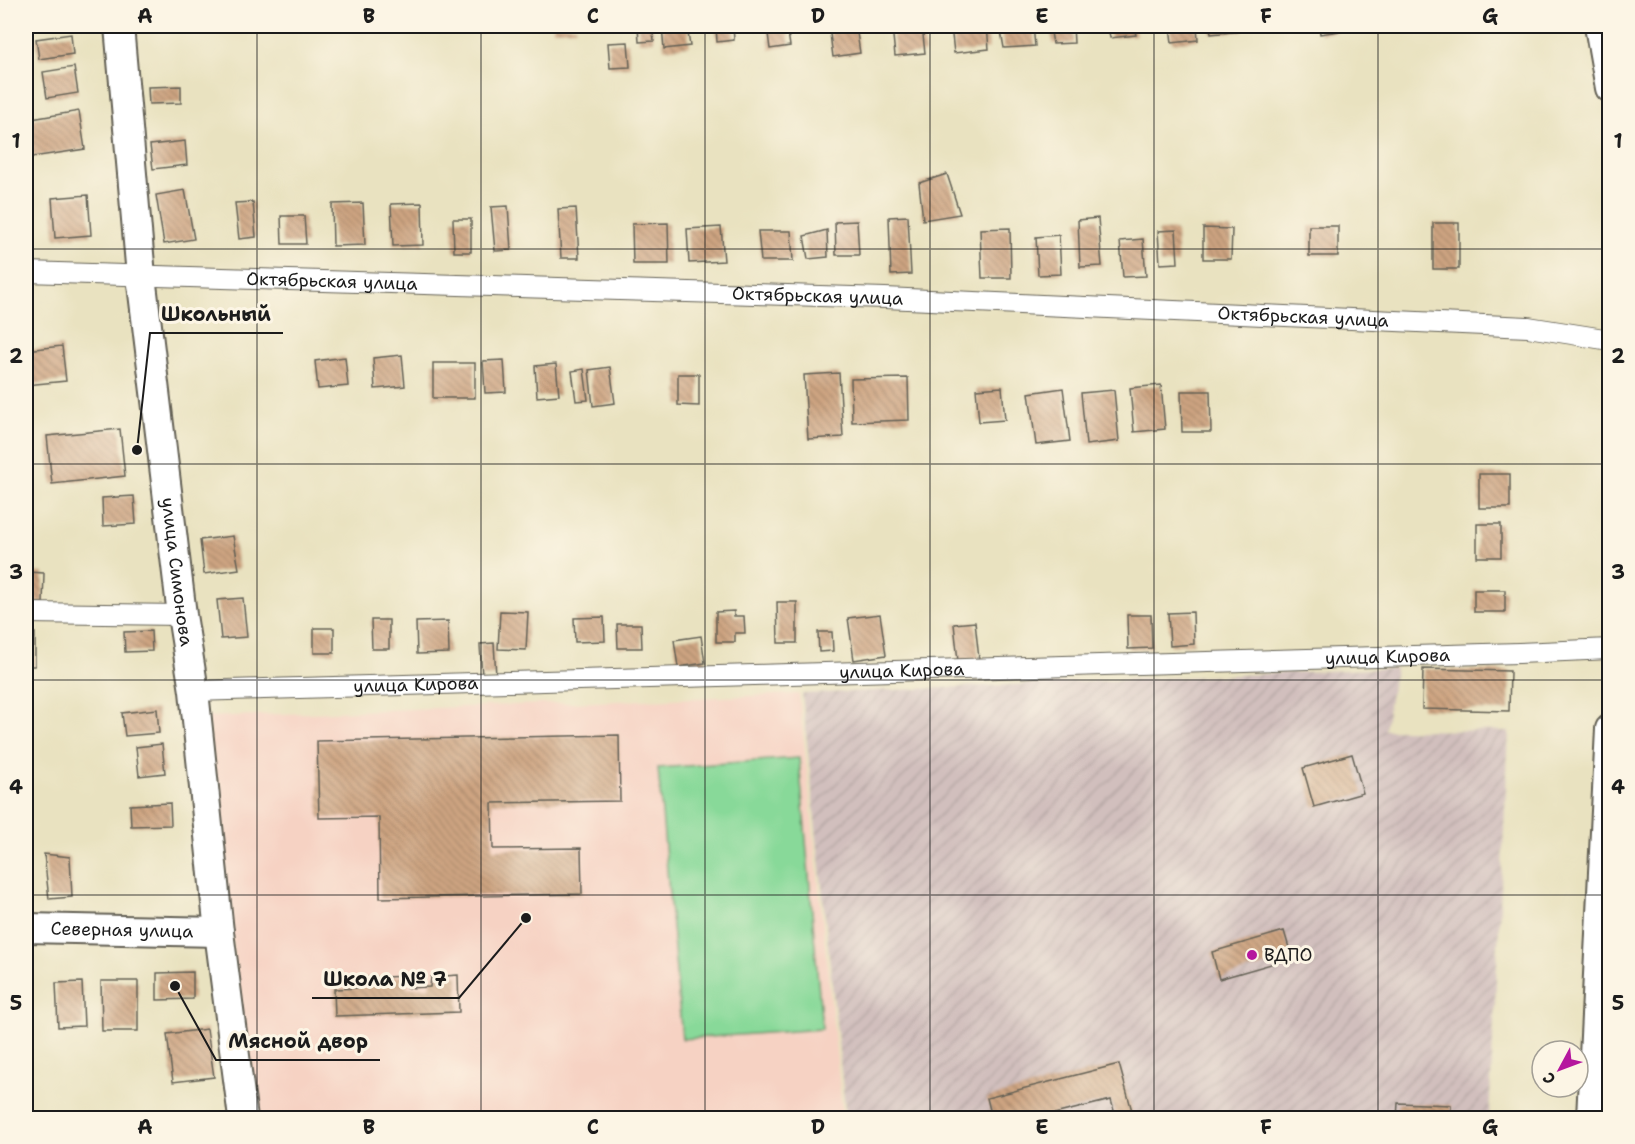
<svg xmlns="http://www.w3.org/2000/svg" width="1635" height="1144" font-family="'Shantell Sans',sans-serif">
  <defs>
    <pattern id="industrial-furrows" width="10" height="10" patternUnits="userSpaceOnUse" patternTransform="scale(1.5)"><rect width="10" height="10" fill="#d1bfbd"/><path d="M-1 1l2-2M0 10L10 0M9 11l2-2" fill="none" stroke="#b3a4a2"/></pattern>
    <pattern id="building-back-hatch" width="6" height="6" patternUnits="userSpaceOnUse" patternTransform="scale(1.5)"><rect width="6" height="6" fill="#cea481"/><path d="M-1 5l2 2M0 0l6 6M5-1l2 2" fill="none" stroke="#a68569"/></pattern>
  </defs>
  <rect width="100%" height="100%" fill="#fcf5e5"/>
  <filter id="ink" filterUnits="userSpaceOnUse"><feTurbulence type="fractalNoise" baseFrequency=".0167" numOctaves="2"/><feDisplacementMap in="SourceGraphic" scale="12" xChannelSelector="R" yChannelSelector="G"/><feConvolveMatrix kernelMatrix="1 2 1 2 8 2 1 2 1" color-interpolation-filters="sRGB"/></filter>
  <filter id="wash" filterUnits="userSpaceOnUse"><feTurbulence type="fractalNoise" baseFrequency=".008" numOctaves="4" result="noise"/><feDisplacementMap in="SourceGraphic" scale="24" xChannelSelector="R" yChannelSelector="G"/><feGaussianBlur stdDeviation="1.35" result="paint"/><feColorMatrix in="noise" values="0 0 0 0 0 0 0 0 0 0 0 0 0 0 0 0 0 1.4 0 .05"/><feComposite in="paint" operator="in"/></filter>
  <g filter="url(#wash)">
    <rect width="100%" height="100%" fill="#e9e2c0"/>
    <!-- built -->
    <path fill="#f6d2c3" d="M 799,694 L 843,1118 L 252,1118 L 208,717 Z"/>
    <!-- industrial -->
    <path fill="url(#industrial-furrows)" d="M 1395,668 L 1385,730 L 1509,731 L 1489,1118 L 846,1118 L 802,694 Z"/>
    <!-- pitch -->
    <path fill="#88d999" stroke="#527a5a" stroke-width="1.5" d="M 799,758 L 822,1029 L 682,1039 L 658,768 Z"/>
    <g id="blocks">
      <!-- building -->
      <g fill="url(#building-back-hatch)">
        <path d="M 553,26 L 576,26 L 576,29 L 553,30 Z"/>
        <path d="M 638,26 L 652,26 L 654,41 L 639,42 Z"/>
        <path d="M 662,26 L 687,26 L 690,46 L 664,49 Z"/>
        <path d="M 716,26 L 733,26 L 734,40 L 717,42 Z"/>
        <path d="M 767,26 L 787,26 L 790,46 L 770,49 Z"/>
        <path d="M 829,26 L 856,26 L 860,53 L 833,57 Z"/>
        <path d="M 892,26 L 922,26 L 925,53 L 895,56 Z"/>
        <path d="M 951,26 L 987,26 L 989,49 L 954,53 Z"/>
        <path d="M 1000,26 L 1033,26 L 1035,46 L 1004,48 Z"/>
        <path d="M 1050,26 L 1073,26 L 1074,43 L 1053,44 Z"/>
        <path d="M 1108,26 L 1134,26 L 1136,35 L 1110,38 Z"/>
        <path d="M 1170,26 L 1197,26 L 1198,40 L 1172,43 Z"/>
        <path d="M 1210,26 L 1242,26 L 1242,31 L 1211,34 Z"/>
        <path d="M 1319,26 L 1346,26 L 1347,30 L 1320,34 Z"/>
        <path d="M 1418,26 L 1447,26 L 1447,28 L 1419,31 Z"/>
        <path d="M 71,34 L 73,54 L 39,59 L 36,39 Z"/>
        <path d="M 628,42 L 630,67 L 610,68 L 608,43 Z"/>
        <path d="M 74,67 L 78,93 L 47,98 L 43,72 Z"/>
        <path d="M 181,86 L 181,103 L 149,104 L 148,87 Z"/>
        <path d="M 79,111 L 85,149 L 26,158 L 26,120 Z"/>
        <path d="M 185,141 L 187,165 L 153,169 L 150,145 Z"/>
        <path d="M 947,174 L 960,214 L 923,220 L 919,183 Z"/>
        <path d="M 185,190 L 194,239 L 164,244 L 156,195 Z"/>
        <path d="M 88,195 L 91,235 L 55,238 L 52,198 Z"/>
        <path d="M 253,202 L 256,237 L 239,239 L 235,203 Z"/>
        <path d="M 363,203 L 365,245 L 333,246 L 332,204 Z"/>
        <path d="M 422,203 L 423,245 L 393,246 L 391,204 Z"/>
        <path d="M 508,206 L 511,250 L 495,251 L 491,207 Z"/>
        <path d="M 576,208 L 579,258 L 561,258 L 558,209 Z"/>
        <path d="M 281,216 L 304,216 L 306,244 L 282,244 Z"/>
        <path d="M 908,216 L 911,274 L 891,275 L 889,217 Z"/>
        <path d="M 1098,218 L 1102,266 L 1080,267 L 1078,220 Z"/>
        <path d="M 453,219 L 471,219 L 471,252 L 454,252 Z"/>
        <path d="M 857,221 L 859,255 L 836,255 L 835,222 Z"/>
        <path d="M 668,223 L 669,264 L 633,264 L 632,224 Z"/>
        <rect x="1433" y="223" width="26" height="46"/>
        <rect x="1309" y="226" width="29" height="30"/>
        <path d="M 721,227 L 724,261 L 689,263 L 687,229 Z"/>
        <path d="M 1010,228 L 1011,278 L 982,278 L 980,229 Z"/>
        <path d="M 1203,228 L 1232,229 L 1231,259 L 1203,259 Z"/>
        <path d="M 827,230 L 828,257 L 808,259 L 804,236 Z"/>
        <path d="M 1176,230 L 1178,263 L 1160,264 L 1158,231 Z"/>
        <path d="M 758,231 L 791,231 L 793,261 L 761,261 Z"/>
        <path d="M 1059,235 L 1061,274 L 1038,275 L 1036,237 Z"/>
        <path d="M 1143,239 L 1146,276 L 1123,277 L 1120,241 Z"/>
        <path d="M 62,346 L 66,381 L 26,385 L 26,350 Z"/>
        <path d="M 402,355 L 405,386 L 375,389 L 373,358 Z"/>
        <path d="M 345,357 L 348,386 L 318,389 L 315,361 Z"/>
        <path d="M 504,360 L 506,392 L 485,393 L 483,361 Z"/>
        <rect x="433" y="363" width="42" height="35"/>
        <path d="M 556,364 L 559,395 L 537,397 L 535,366 Z"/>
        <path d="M 610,367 L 615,403 L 593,406 L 589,370 Z"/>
        <path d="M 584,369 L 588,400 L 576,401 L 572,371 Z"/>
        <path d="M 839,373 L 843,437 L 808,439 L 804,375 Z"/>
        <path d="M 678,374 L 699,374 L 699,406 L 678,405 Z"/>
        <path d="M 908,378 L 909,420 L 852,422 L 851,379 Z"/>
        <path d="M 1161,385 L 1165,429 L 1134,432 L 1130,388 Z"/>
        <path d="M 1002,387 L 1005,420 L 979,422 L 976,389 Z"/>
        <path d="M 1063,388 L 1070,441 L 1036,445 L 1029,393 Z"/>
        <path d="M 1114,390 L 1119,441 L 1086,445 L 1081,393 Z"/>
        <path d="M 1181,391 L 1210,391 L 1211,432 L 1182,432 Z"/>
        <path d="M 120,429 L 125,476 L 52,484 L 47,436 Z"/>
        <rect x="1479" y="474" width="31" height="34"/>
        <path d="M 134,496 L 136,524 L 103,526 L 102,498 Z"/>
        <rect x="1477" y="524" width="24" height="33"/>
        <path d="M 233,536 L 239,569 L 204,574 L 200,540 Z"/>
        <path d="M 27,572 L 44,573 L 43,603 L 27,603 Z"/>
        <rect x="1474" y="590" width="31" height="22"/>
        <path d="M 243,598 L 247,637 L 221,639 L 217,600 Z"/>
        <path d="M 777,602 L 797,602 L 797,643 L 778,643 Z"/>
        <path d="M 500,611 L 528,612 L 526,650 L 498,649 Z"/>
        <path d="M 734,611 L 734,616 L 744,616 L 745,633 L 735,633 L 735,642 L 716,642 L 716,612 Z"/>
        <path d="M 1193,612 L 1194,644 L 1170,646 L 1168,613 Z"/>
        <path d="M 880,614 L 886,655 L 854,660 L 848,618 Z"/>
        <path d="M 1127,615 L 1151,615 L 1152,648 L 1128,649 Z"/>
        <path d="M 604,617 L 605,641 L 575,642 L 574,618 Z"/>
        <path d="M 371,620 L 389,620 L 389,649 L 372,649 Z"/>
        <path d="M 448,621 L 449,653 L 417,654 L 416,622 Z"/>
        <path d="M 975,622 L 979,659 L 958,661 L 954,624 Z"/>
        <path d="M 617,624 L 641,624 L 642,648 L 618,648 Z"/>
        <rect x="314" y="628" width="20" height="25"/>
        <path d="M 151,631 L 152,651 L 125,652 L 124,632 Z"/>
        <path d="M 818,632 L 832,632 L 833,651 L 819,652 Z"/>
        <rect x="26" y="633" width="9" height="33"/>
        <path d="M 701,636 L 705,663 L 678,667 L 674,640 Z"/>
        <path d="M 494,643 L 496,676 L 482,677 L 480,644 Z"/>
        <path d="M 1423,669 L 1510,671 L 1509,711 L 1422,709 Z"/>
        <path d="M 157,709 L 159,733 L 125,736 L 122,713 Z"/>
        <path d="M 619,735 L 620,801 L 492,803 L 493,849 L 581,848 L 582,894 L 380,898 L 379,817 L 319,818 L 317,741 Z"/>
        <path d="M 162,744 L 165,773 L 139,776 L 136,747 Z"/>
        <path d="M 1352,754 L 1363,793 L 1314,807 L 1303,768 Z"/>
        <path d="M 170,803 L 171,825 L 131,826 L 130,805 Z"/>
        <path d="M 44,854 L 70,857 L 72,897 L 49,899 Z"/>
        <path d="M 1284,931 L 1292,958 L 1219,979 L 1212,952 Z"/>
        <path d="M 193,972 L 193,999 L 157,1000 L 157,973 Z"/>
        <path d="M 458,975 L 459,1012 L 335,1016 L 334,989 L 359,988 L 360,978 L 408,976 L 407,988 L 430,987 L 431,977 Z"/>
        <path d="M 101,981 L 138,981 L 138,1031 L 102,1031 Z"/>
        <path d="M 82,982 L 84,1026 L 58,1027 L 56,983 Z"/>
        <path d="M 207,1029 L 214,1077 L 173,1082 L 167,1034 Z"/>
        <path d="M 1119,1064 L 1134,1118 L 1116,1118 L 1111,1100 L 1038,1118 L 992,1118 L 987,1098 Z"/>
        <path d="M 1398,1103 L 1451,1105 L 1451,1118 L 1397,1118 Z"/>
      </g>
    </g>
  </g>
  <g filter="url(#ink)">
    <use href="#blocks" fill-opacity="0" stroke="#646155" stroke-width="1.5"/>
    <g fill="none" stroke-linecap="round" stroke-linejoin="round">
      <defs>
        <g id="street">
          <path id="s1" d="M 26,272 L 885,298 L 1528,327 L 1610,340"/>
          <path d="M 26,613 L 182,615"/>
          <path id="s2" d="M 194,691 L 1519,653 L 1610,649"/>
        </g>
        <g id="secondary">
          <path id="s3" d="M 119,26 L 141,276 L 182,615 L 194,691 L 219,932 L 243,1118"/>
          <path d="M 1599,26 L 1610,88"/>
          <path id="s4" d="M 26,928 L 219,932"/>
          <path d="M 1591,1118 L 1610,729"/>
        </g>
      </defs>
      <!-- street casing -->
      <use href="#street" stroke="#646155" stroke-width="22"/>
      <!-- secondary casing -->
      <use href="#secondary" stroke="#646155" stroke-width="32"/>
      <!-- street -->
      <use href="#street" stroke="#fff" stroke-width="20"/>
      <!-- secondary -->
      <use href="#secondary" stroke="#fff" stroke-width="28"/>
    </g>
  </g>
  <!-- grid -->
  <path fill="none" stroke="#1c1c1c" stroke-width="1.5" stroke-opacity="0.55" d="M 257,26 L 257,1118M 481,26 L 481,1118M 705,26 L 705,1118M 930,26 L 930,1118M 1154,26 L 1154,1118M 1378,26 L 1378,1118M 26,249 L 1610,249M 26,464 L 1610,464M 26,680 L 1610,680M 26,895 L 1610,895"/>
  <!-- markers -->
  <circle fill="#b5179e" stroke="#fcf5e5" stroke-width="2" cx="1252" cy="955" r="6"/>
  <g text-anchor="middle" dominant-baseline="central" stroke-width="6" stroke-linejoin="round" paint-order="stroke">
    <!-- street labels -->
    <g font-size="18" fill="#1c1c1c" stroke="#fcf5e5">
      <text stroke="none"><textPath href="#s1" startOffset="306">Октябрьская улица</textPath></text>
      <text stroke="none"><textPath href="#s1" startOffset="792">Октябрьская улица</textPath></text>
      <text stroke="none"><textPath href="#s1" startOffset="1278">Октябрьская улица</textPath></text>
      <text stroke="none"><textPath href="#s3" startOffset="549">улица Симонова</textPath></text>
      <text stroke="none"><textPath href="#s2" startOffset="1194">улица Кирова</textPath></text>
      <text stroke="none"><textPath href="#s2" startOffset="708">улица Кирова</textPath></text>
      <text stroke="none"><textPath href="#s2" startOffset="222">улица Кирова</textPath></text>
      <text stroke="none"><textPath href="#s4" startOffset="96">Северная улица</textPath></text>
    </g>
    <!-- poi labels -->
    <g font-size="18" fill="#1c1c1c" stroke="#fcf5e5" text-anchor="start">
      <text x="1264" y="955">ВДПО</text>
    </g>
  </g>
  <!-- callouts -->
  <path fill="none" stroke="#1c1c1c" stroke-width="2" d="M137 450L150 333H283M526 918L459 998H312M175 986L216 1060H380"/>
  <g fill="#1c1c1c" stroke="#fcf5e5" stroke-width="2">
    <circle cx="137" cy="450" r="6"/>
    <circle cx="526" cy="918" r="6"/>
    <circle cx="175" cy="986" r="6"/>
  </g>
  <g font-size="20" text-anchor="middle" font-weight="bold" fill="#1c1c1c" stroke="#fcf5e5" stroke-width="6" stroke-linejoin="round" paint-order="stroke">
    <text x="216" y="321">Школьный</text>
    <text x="385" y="986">Школа № 7</text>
    <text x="298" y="1048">Мясной двор</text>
  </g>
  <!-- margin -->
  <rect width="1635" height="1144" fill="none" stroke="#fcf5e5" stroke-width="66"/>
  <!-- north arrow -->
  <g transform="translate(1560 1069) rotate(229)"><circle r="28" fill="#fcf5e5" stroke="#a29e95" stroke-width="1.5"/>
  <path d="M0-4.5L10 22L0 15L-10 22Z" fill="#b5179e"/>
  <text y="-9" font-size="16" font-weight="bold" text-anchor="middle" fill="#1c1c1c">С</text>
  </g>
  <rect x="33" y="33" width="1569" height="1078" fill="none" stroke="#1c1c1c" stroke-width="2"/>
  <g font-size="20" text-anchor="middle" font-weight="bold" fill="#1c1c1c">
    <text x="145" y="23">A</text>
    <text x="369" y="23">B</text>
    <text x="593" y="23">C</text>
    <text x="818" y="23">D</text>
    <text x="1042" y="23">E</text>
    <text x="1266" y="23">F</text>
    <text x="1490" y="23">G</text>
    <text x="16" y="148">1</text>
    <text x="1618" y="148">1</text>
    <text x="16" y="363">2</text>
    <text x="1618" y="363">2</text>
    <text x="16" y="579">3</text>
    <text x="1618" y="579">3</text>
    <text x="16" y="794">4</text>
    <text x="1618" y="794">4</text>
    <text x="16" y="1010">5</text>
    <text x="1618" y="1010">5</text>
    <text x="145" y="1134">A</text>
    <text x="369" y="1134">B</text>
    <text x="593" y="1134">C</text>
    <text x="818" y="1134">D</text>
    <text x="1042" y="1134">E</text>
    <text x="1266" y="1134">F</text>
    <text x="1490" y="1134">G</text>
  </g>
</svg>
